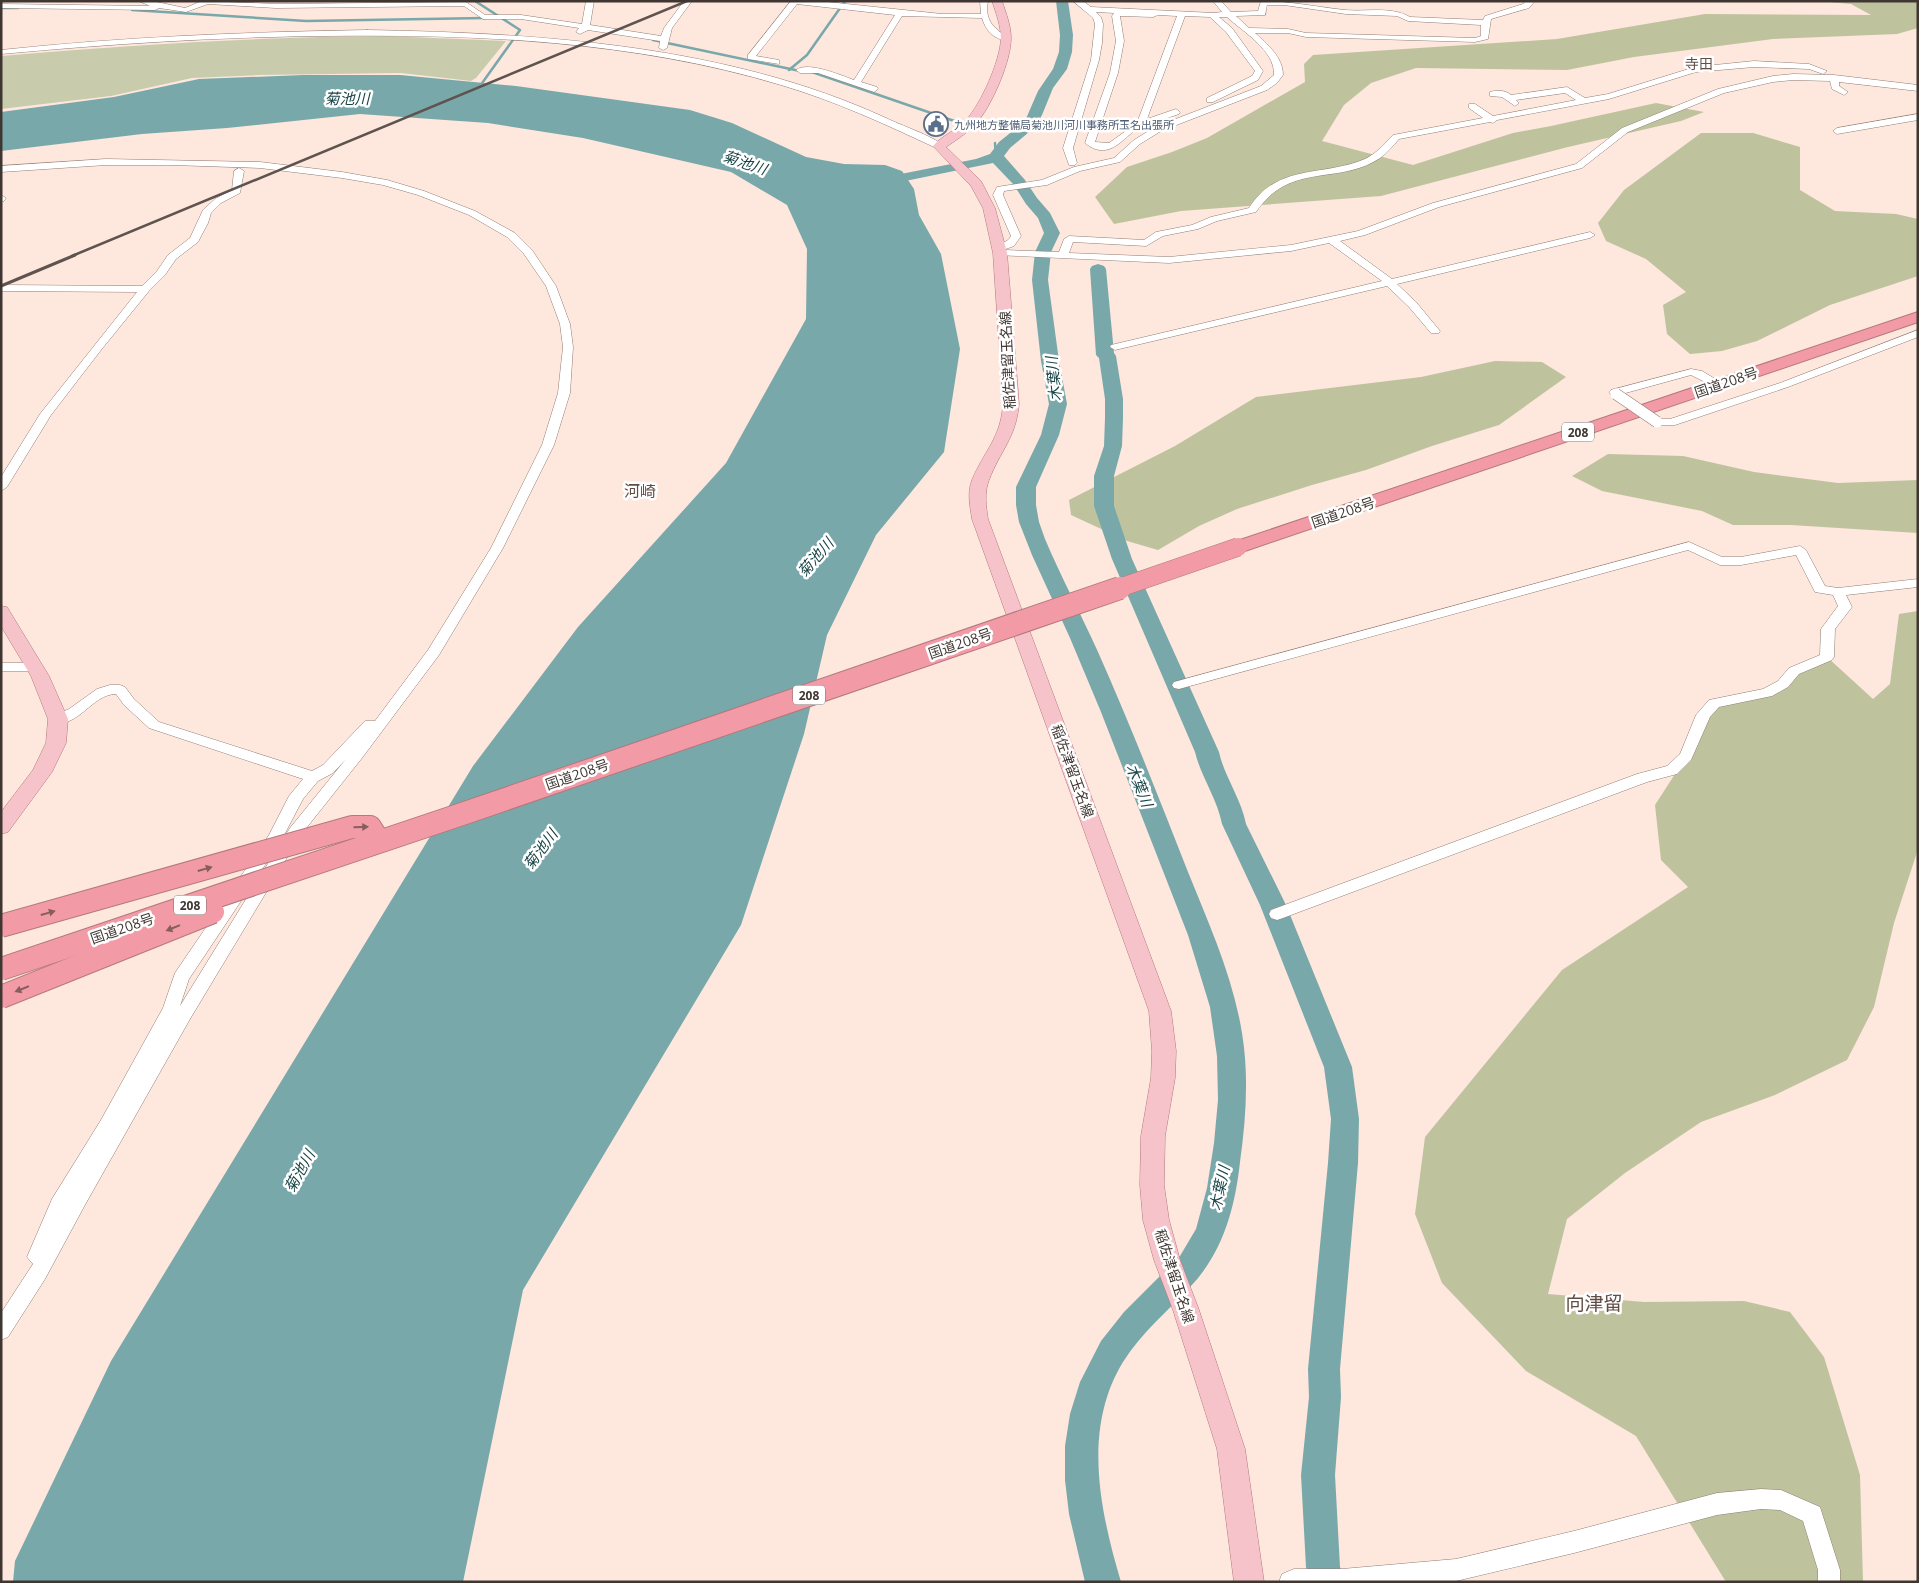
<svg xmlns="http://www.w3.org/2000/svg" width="1919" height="1583" font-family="'Open Sans','Noto Sans JP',sans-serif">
  <rect width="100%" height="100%" fill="#fee7dd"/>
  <!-- green -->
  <path fill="#c8ccad" d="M 387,36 L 506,41 L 476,78 L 471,81 L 401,73 L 259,75 L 192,78 L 111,96 L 1,109 L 1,56 C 130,45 258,37 387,36 Z"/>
  <!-- forest -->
  <g fill="#bec39e">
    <path d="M 1818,1 L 1918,1 L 1918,28 L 1897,34 L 1773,39 L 1634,57 L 1567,70 L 1416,68 L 1371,83 L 1344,105 L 1322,141 L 1413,165 L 1513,133 L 1551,126 L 1656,103 L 1704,112 L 1681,121 L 1568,147 L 1381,196 L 1181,211 L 1114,224 L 1095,197 L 1127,167 L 1172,152 L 1207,138 L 1305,82 L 1304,64 L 1313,55 L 1557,39 L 1705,14 L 1871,15 L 1851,4 Z"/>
    <path d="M 1701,133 L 1753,133 L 1800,147 L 1800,190 L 1835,211 L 1896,214 L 1918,219 L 1918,276 L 1830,305 L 1757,341 L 1722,351 L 1690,354 L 1667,334 L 1663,305 L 1686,292 L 1646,259 L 1606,241 L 1598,223 L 1624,190 Z"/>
    <path d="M 1495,361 L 1542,362 L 1566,377 L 1499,425 L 1432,446 L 1366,470 L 1312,485 L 1237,509 L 1199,526 L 1158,550 L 1127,541 L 1071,515 L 1069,500 L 1175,446 L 1256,397 L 1421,377 Z"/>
    <path d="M 1608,454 L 1683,456 L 1754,472 L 1838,483 L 1918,480 L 1918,533 L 1791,525 L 1733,525 L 1702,511 L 1602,491 L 1572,476 Z"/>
    <path d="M 1918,611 L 1918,849 L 1894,923 L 1874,1007 L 1847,1060 L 1775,1095 L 1701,1122 L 1625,1173 L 1567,1219 L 1548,1294 L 1644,1302 L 1744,1301 L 1790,1312 L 1824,1357 L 1860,1475 L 1863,1582 L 1726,1582 L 1636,1436 L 1526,1371 L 1442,1283 L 1415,1214 L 1425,1137 L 1562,970 L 1688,887 L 1661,860 L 1655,805 L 1686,757 L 1714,703 L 1767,693 L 1794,671 L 1827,657 L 1873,699 L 1890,684 L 1899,614 Z"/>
  </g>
  <!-- water -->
  <path fill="#79a8aa" d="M 303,75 L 400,75 L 516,86 L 690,110 L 732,123 L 806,157 L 844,164 L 885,165 L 902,171 L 914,189 L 919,215 L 941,254 L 960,349 L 944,452 L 876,535 L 827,635 L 804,734 L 741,925 L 523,1290 L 463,1582 L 13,1582 L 15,1561 L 111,1361 L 473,766 L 578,627 L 726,463 L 806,319 L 807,249 L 787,205 L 731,172 L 583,138 L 488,123 L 360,114 L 227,128 L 142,134 L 1,151 L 1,112 L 114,97 L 199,79 Z"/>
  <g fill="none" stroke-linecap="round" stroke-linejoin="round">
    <!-- stream -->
    <g stroke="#79a8aa" stroke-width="2.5">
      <path d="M 475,1 L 520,30 L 480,86"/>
      <path d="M 1,8 L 18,8"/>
      <path d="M 132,10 L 306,21 L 485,18"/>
      <path d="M 653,40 L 800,71"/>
      <path d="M 789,70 L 807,55 L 845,1"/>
      <path d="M 812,72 L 963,124"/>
      <path d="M 995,143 L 996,157"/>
    </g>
    <!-- river -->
    <g fill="#79a8aa" fill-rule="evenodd">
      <path d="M 1056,1 L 1068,1 L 1073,35 L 1072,52 L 1067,69 L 1053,88 L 1042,115 L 1035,127 L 1010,148 L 1004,156 L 1025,180 L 1037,198 L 1050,213 L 1060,233 L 1051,252 L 1048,280 L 1059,361 L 1067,404 L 1059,435 L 1036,487 L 1036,505 L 1039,522 L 1045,539 C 1061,577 1081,614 1098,652 C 1130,724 1159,798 1188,872 C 1209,924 1233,977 1242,1033 C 1249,1075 1246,1119 1240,1162 C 1235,1208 1223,1252 1191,1286 C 1168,1311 1141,1333 1123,1362 C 1082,1429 1100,1511 1121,1582 L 1085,1582 L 1069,1514 L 1065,1480 L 1065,1446 L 1070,1414 L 1080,1382 L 1101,1341 L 1124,1312 L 1180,1256 L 1196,1229 L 1207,1188 L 1214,1143 L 1218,1100 L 1217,1056 L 1210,1007 L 1188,935 L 1101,712 L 1070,638 L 1032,555 L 1019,522 L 1016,505 L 1016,487 L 1041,435 L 1049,404 L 1041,361 L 1032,280 L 1035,252 L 1044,233 L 1038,218 L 1026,204 L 1014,185 L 993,163 L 876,187 L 871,186 L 869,183 L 871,180 L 976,159 L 990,154 L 999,142 L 1025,121 L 1038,91 L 1053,69 L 1059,52 L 1060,35 Z"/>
      <path d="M 1098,264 L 1104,266 L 1106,269 L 1114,353 L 1116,356 L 1123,399 L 1123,418 L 1122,446 L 1114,476 L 1114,506 L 1132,559 L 1219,752 C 1224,776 1241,798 1246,824 L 1286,905 L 1352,1067 L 1359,1119 L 1358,1163 L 1340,1369 L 1341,1397 L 1335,1475 L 1340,1567 L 1346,1582 L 1310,1582 L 1306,1567 L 1301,1475 L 1309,1397 L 1308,1369 L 1328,1163 L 1331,1119 L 1324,1067 L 1260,905 L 1222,824 C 1217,798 1201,777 1195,752 L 1112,559 L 1094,506 L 1094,476 L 1104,446 L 1105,418 L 1105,399 L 1099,358 L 1096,355 L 1090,269 L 1092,266 Z"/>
    </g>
    <defs>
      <g id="minor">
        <path d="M 139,1 L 152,1 L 185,8 L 202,1 L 276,4 L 466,2 L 485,15 L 521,15 L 582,24 L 586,1 L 594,1 L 590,25 L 661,36 L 664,28 L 684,1 L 692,1 L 672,28 L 667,48 L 663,50 L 659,48 L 660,41 L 588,30 L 580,34 L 576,32 L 579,28 L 521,19 L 483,19 L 464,6 L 276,8 L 208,4 L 186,12 L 159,8 L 155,10 L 1,8 L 1,4 L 150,6 Z"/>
        <path d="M 791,1 L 818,1 L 942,14 L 981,14 L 980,1 L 988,1 C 984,23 996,29 1010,39 L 1006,41 C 993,38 986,31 982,18 L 902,16 L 861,82 L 877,87 L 878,89 L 874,92 L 818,73 L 800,73 L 796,70 C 808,61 840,75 854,80 L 895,15 L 797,4 L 756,56 L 779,60 L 779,64 L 748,59 L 748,55 Z"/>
        <path d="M 1073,1 L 1083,1 L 1091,7 L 1214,13 L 1222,12 L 1213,1 L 1221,1 L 1231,12 L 1258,11 L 1261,1 C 1289,1 1317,7 1345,10 C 1366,12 1391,6 1410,17 L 1483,20 L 1485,16 L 1523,4 L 1526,1 L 1535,1 L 1529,8 L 1491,19 L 1488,39 L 1475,42 L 1306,37 L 1288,33 L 1255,33 C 1267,44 1283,57 1283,75 L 1277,83 L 1267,90 L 1161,131 L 1140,144 L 1120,162 L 1080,171 L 1047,185 L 1004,191 L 1003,195 L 1021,236 L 1014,246 L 1003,250 L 1059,252 L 1064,239 L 1069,236 L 1144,240 L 1156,232 L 1192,225 L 1211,217 L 1249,208 C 1276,165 1319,176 1360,161 C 1374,156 1383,146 1393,135 L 1483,118 L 1469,108 L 1469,104 L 1475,104 L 1493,116 L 1576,100 L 1565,93 L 1516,100 L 1519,103 L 1515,106 L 1502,97 L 1490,96 L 1490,92 C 1497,90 1505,90 1511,95 L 1567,87 L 1585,98 L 1608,94 L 1695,67 L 1754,61 L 1809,64 L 1827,71 L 1823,74 L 1809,69 L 1754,67 L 1696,72 L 1609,99 L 1497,120 L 1493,123 L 1490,122 L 1399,139 C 1393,146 1387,153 1380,158 C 1338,186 1290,161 1256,212 L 1217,221 L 1198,229 L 1163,236 L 1146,246 L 1073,242 L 1069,253 L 1169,257 L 1291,245 L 1358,231 L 1433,203 L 1576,164 L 1622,128 L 1718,89 L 1773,76 L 1793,74 L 1834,75 L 1918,85 L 1918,91 L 1839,82 L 1839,86 L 1848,92 L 1844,95 L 1832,89 L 1830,81 L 1793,80 L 1773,82 L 1724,93 L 1628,132 L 1582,168 L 1439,207 L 1365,235 L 1340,241 L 1392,279 L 1590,232 L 1595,235 L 1590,238 L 1397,284 L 1416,302 L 1440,331 L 1439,333 L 1431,333 L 1409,307 L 1387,286 L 1115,350 L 1110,347 L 1111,345 L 1382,281 L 1329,243 L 1291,251 L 1169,263 L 996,255 L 995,253 L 997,251 L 994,248 C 999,242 1007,244 1011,236 L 993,195 L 997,187 L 1042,180 L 1074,167 L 1114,158 L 1134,140 L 1155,127 L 1261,86 L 1274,75 C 1275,50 1243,32 1227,17 L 1219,17 L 1232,28 L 1263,71 L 1258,80 L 1213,102 L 1207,102 L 1207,98 L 1252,76 L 1255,71 L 1226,32 L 1210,17 L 1185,16 L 1147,119 L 1176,109 L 1180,112 L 1179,114 L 1150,124 L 1151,126 L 1150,128 C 1148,128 1145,127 1142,127 C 1127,130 1112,165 1085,143 L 1110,73 L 1116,41 L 1112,16 L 1114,13 L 1096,12 L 1101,17 L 1103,24 L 1102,43 L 1099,60 L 1073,148 L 1077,163 L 1075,165 L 1069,165 L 1063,148 L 1091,60 L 1095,24 L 1093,18 ZM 1267,5 L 1284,5 L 1346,14 L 1397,16 L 1408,21 L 1481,25 L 1481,36 L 1475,38 L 1306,33 L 1288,29 L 1249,28 L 1236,16 L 1265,15 ZM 1158,15 L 1177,16 L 1137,123 L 1109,143 L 1095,142 L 1118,73 L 1124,41 L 1120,16 L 1153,17 Z"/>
        <path d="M 367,30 C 540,33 727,45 886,118 C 900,125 933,136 944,146 L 942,148 L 936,148 C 885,124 835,101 781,85 C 634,41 478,34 326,36 C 217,37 109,44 1,54 L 1,50 C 123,37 245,32 367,30 Z"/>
        <path d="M 1918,114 L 1918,120 L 1837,134 L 1833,131 L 1837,128 Z"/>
        <path d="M 106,159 L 260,162 L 342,172 L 387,180 L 424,191 L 475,211 L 515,233 L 532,250 L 556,286 L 570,324 L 573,347 L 570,393 L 554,445 L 503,548 L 439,655 L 362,758 L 300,836 L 190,1019 L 86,1203 L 45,1279 L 8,1337 L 1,1340 L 1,1313 L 33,1264 L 27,1257 L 52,1199 L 101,1120 L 163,1008 L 175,973 L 269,835 L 289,796 L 303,779 L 149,728 L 124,705 L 116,694 C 92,694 78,729 53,722 L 51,719 L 53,716 L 69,709 L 97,689 L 110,685 L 120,685 L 125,687 L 134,699 L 159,722 L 312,771 L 323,765 L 365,721 L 375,721 L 428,650 L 491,548 L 542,445 L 558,393 L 563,347 L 560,324 L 546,286 L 524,254 L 507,237 L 469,215 L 418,195 L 383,185 L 342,178 L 260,168 L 172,165 L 106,165 L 1,172 L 1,166 ZM 346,759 L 290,828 L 180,1006 L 189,979 L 281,841 L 303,799 L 318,781 L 333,773 Z"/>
        <path d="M 239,168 L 244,171 L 240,193 L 221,203 L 211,213 L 208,223 L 198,242 L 176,259 L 165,275 L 149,291 L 101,350 L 51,415 L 7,487 L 1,491 L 1,477 L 40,414 L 137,292 L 1,291 L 1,285 L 142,286 L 157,271 L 168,255 L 190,238 L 203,210 L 215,199 L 232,190 L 234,171 Z"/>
        <path d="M 1,195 L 6,198 L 4,201 L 1,202 Z"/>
        <path d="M 1918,330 L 1918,337 L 1788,387 L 1675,425 L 1657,425 L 1651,422 L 1657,419 L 1670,419 L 1780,383 Z"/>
        <path d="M 1691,369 L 1702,371 L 1725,385 L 1719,388 L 1715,387 L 1691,375 L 1622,394 L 1616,397 L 1612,396 L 1609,392 L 1611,390 Z"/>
        <path d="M 1689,542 L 1722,557 L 1741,557 L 1800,546 L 1806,550 L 1825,586 L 1838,588 L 1918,579 L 1918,587 L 1846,595 L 1852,607 L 1835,629 L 1834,657 L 1832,660 L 1799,674 L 1788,687 L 1772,696 L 1719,707 L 1710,717 L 1691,760 L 1677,774 L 1647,782 L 1283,918 L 1277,920 L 1271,918 L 1269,914 L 1271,910 L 1637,774 L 1667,766 L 1680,754 L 1696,715 L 1709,700 L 1763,689 L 1778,681 L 1789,668 L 1820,655 L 1821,629 L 1838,606 L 1833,595 L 1815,592 L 1796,555 L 1741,565 L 1720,565 L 1688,550 L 1179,689 L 1174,688 L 1172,685 L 1174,682 Z"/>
        <path d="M 1,663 L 35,663 L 40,664 L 42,667 L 40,670 L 35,671 L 1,671 Z"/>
        <path d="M 1761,1489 L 1781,1490 L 1820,1507 L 1840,1570 L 1840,1582 L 1818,1582 L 1818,1570 L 1803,1521 L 1780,1510 L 1761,1509 L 1717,1515 L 1574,1553 L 1456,1581 L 1279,1582 L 1282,1574 L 1294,1569 L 1342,1569 L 1456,1559 L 1574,1531 L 1717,1493 Z"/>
      </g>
      <g id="major">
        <path d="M 992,1 L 1002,1 C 1006,13 1011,26 1011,38 C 1011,61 993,102 979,120 C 970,131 958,139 946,147 L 981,181 L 995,208 L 1007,253 L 1019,404 C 1016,438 1000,451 989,480 C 984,493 986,506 988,519 L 1171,1011 L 1176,1051 L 1175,1078 L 1165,1136 L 1164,1185 L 1169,1220 L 1180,1260 L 1199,1310 L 1245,1449 L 1264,1582 L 1234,1582 L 1217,1449 L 1173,1310 L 1154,1260 L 1143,1220 L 1140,1185 L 1141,1136 L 1151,1078 L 1152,1051 L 1149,1011 L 972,519 C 970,506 967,493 972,480 C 984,451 1001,438 1003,404 L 993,253 L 983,208 L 971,186 L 933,146 C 941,136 957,130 966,120 C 981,104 1000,61 1001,39 C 1001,26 996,13 992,1 Z"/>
        <path d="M 1,606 L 7,607 L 49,676 L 68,719 L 66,743 L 52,772 L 8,832 L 1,834 L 1,812 L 33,770 L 46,743 L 48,719 L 31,676 L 1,626 Z"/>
      </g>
      <path id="highway" d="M 1918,312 L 1918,322 L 1245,551 L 1238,553 L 1231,551 L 1228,547 L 1231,543 Z"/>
    </defs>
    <!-- minor casing -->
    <use href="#minor" stroke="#927d74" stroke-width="1"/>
    <!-- major casing -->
    <use href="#major" stroke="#b3787d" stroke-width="1"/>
    <!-- highway casing -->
    <use href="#highway" stroke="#b3787d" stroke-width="2"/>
    <!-- minor -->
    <use href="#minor" fill="#fff" fill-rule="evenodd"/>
    <!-- major -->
    <use href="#major" fill="#f7c3ca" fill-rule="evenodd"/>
    <!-- highway -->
    <use href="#highway" fill="#f29ba6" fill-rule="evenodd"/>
    <!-- rail-far1 -->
    <path stroke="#5e534e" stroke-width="2.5" d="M 72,256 L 687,1"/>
    <!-- rail -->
    <path stroke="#5e534e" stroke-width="3" d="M 1,286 L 75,255"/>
    <defs>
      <path id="minor-bridge" d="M 1616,394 L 1657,422"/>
      <path id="highway-bridge-far1" d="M 1116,589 L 1238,547"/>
      <g id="highway-bridge">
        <path d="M 1,926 L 352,827 L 370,827 L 379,841"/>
        <path d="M 1,969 L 462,814 L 1120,588"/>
        <path d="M 1,997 L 213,912"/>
      </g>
    </defs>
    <!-- minor-bridge casing -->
    <use href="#minor-bridge" stroke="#927d74" stroke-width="12" stroke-linecap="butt"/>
    <!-- highway-bridge-far1 casing -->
    <use href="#highway-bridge-far1" stroke="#b3787d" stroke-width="19" stroke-linecap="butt"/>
    <!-- highway-bridge casing -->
    <use href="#highway-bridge" stroke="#b3787d" stroke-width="24" stroke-linecap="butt"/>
    <!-- minor-bridge -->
    <use href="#minor-bridge" stroke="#fff" stroke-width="11"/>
    <!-- highway-bridge-far1 -->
    <use href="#highway-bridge-far1" stroke="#f29ba6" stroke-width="18"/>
    <!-- highway-bridge -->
    <use href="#highway-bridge" stroke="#f29ba6" stroke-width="22"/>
  </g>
  <!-- one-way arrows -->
  <defs><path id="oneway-solid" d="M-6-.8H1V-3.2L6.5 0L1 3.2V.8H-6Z" transform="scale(1.25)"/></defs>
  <g fill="#875e60">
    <use href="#oneway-solid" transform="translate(361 827) rotate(-1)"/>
    <use href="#oneway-solid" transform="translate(205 869) rotate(-16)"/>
    <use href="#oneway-solid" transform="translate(48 913) rotate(-16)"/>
    <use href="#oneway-solid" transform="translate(173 928) rotate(158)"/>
    <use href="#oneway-solid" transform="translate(22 989) rotate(158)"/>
  </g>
  <!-- icons -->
  <defs>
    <symbol id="civic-ring" viewBox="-11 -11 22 22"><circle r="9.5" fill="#fff" stroke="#5c6f8a" stroke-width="1.5"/><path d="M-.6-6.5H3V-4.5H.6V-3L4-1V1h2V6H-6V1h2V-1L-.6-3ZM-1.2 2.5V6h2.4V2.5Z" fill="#5c6f8a"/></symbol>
  </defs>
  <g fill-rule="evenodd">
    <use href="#civic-ring" x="922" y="110" width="28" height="28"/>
  </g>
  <g text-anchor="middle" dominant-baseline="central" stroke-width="5" stroke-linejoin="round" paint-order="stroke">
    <!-- far-service labels -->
    <g font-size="11" fill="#4e5e75" stroke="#fff" text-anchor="start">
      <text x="954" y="124">九州地方整備局菊池川河川事務所玉名出張所</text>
    </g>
    <!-- shield labels -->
    <g fill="#fff" stroke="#797270" stroke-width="1">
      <rect x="1562" y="422.5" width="32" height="19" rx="4"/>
      <rect x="793" y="685.5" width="32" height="19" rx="4"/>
      <rect x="174" y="895.5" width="32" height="19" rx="4"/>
    </g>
    <g font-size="12" font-weight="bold" fill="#3f3632">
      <text x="1578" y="432">208</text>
      <text x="809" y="695">208</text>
      <text x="190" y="905">208</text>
    </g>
    <!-- far-quarter labels -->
    <g font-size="14" fill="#614e46" stroke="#fff">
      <text x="1699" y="63">寺田</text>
    </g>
    <!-- street labels -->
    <g font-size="14" fill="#3f3632" stroke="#fff">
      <text transform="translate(1007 360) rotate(-93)">稲佐津留玉名線</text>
      <text transform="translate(1726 382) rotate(-19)">国道208号</text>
      <text transform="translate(1343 512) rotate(-19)">国道208号</text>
      <text transform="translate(960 643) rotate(-19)">国道208号</text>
      <text transform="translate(1073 771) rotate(70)">稲佐津留玉名線</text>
      <text transform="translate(577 774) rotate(-19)">国道208号</text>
      <text transform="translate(122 928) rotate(-19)">国道208号</text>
      <text transform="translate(1175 1276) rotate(72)">稲佐津留玉名線</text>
    </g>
    <!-- water labels -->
    <g font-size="15" font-style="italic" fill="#194547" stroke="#fff">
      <text x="347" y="98">菊池川</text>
      <text transform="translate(745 162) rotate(19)">菊池川</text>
      <text transform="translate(1053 379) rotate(-96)">木葉川</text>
      <text transform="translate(815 557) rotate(-49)">菊池川</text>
      <text transform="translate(1140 785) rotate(68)">木葉川</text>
      <text transform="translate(540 849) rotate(-53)">菊池川</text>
      <text transform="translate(299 1171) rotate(-61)">菊池川</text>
      <text transform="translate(1219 1188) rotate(-78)">木葉川</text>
    </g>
    <!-- quarter labels -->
    <g font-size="16" fill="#614e46" stroke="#fff">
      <text x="640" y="491">河崎</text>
    </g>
    <!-- near-quarter labels -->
    <g font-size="19" fill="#614e46" stroke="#fff">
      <text x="1594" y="1303">向津留</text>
    </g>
  </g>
  <!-- border -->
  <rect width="1919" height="1583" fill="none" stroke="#3f3632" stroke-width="5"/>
</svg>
